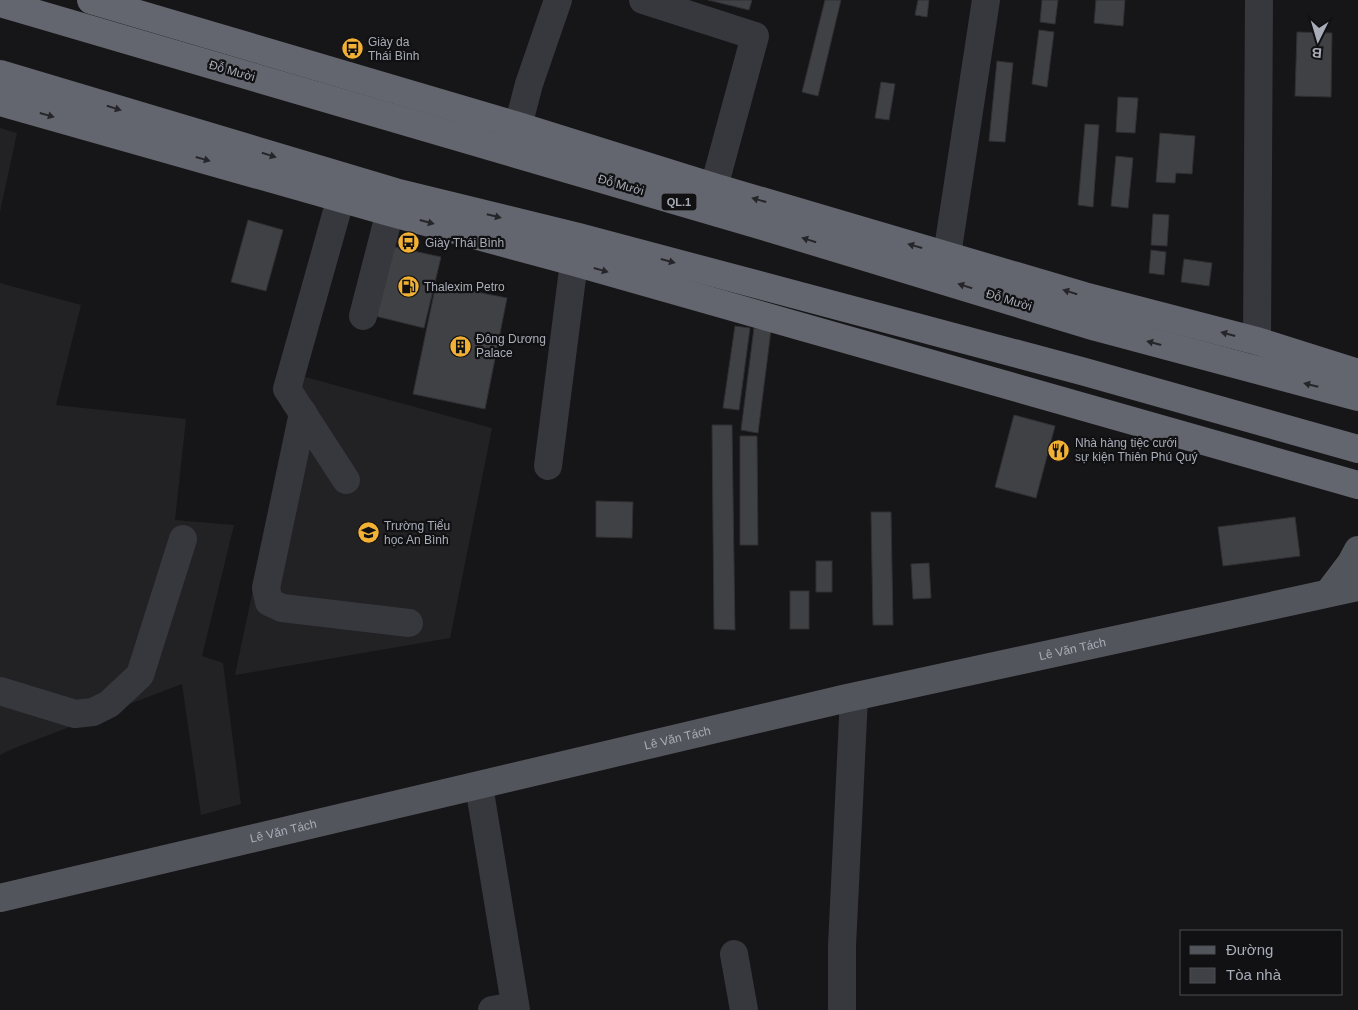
<svg xmlns="http://www.w3.org/2000/svg" width="1358" height="1010" font-family="Arial,sans-serif">
  <rect width="100%" height="100%" fill="#161618"/>
  <!-- built -->
  <g fill="#222225">
    <path d="M 0,128 L 17,133 L 0,212 Z"/>
    <path d="M 0,283 L 81,305 L 56,405 L 186,419 L 175,520 L 234,525 L 202,656 L 223,663 L 241,804 L 201,815 L 182,684 L 12,749 L 0,755 Z"/>
    <path d="M 298,375 L 492,428 L 450,638 L 235,675 Z"/>
  </g>
  <!-- building -->
  <g fill="#404145" stroke="#303034">
    <path d="M 708,0 L 752,0 L 749,10 Z"/>
    <path d="M 825,0 L 841,0 L 818,96 L 802,92 Z"/>
    <path d="M 918,0 L 929,0 L 927,17 L 915,15 Z"/>
    <path d="M 1042,0 L 1058,0 L 1055,24 L 1040,22 Z"/>
    <path d="M 1096,0 L 1125,0 L 1123,26 L 1094,23 Z"/>
    <path d="M 1039,30 L 1054,32 L 1047,87 L 1032,84 Z"/>
    <path d="M 1297,32 L 1332,33 L 1331,97 L 1295,96 Z"/>
    <path d="M 997,61 L 1013,63 L 1005,142 L 989,141 Z"/>
    <path d="M 881,82 L 895,84 L 889,120 L 875,118 Z"/>
    <path d="M 1118,97 L 1138,98 L 1135,133 L 1116,132 Z"/>
    <path d="M 1085,124 L 1099,125 L 1093,207 L 1078,205 Z"/>
    <path d="M 1160,133 L 1195,136 L 1192,174 L 1176,173 L 1175,183 L 1156,182 Z"/>
    <path d="M 1116,156 L 1133,158 L 1128,208 L 1111,206 Z"/>
    <path d="M 1153,214 L 1169,215 L 1167,246 L 1151,245 Z"/>
    <path d="M 248,220 L 283,230 L 266,291 L 231,282 Z"/>
    <path d="M 391,246 L 441,257 L 424,328 L 375,316 Z"/>
    <path d="M 1151,250 L 1166,252 L 1164,275 L 1149,273 Z"/>
    <path d="M 1184,259 L 1212,263 L 1209,286 L 1181,282 Z"/>
    <path d="M 436,284 L 507,298 L 485,409 L 413,394 Z"/>
    <path d="M 735,326 L 750,328 L 739,410 L 723,408 Z"/>
    <path d="M 754,328 L 771,330 L 758,433 L 741,430 Z"/>
    <path d="M 1014,415 L 1055,426 L 1036,498 L 995,487 Z"/>
    <path d="M 712,425 L 732,425 L 735,630 L 714,629 Z"/>
    <path d="M 740,436 L 757,436 L 758,545 L 740,545 Z"/>
    <path d="M 596,501 L 633,502 L 632,538 L 596,537 Z"/>
    <path d="M 871,512 L 891,512 L 893,625 L 873,625 Z"/>
    <path d="M 1295,517 L 1300,556 L 1223,566 L 1218,527 Z"/>
    <rect x="816" y="561" width="16" height="31"/>
    <path d="M 929,563 L 931,598 L 913,599 L 911,564 Z"/>
    <rect x="790" y="591" width="19" height="38"/>
  </g>
  <g fill="none" stroke-linecap="round" stroke-linejoin="round">
    <!-- minor -->
    <g stroke="#37383d" stroke-width="28">
      <path d="M 643,0 L 755,36 L 714,187"/>
      <path d="M 518,126 L 529,84 L 558,0"/>
      <path d="M 947,255 L 986,0"/>
      <path d="M 363,316 L 395,192"/>
      <path d="M 1257,341 L 1259,0"/>
      <path d="M 303,413 L 266,588 L 269,602 L 282,608 L 409,623"/>
      <path d="M 548,466 L 574,262"/>
      <path d="M 346,480 L 287,389 L 341,197 L 348,179"/>
      <path d="M 0,691 L 75,714 L 93,712 L 109,704 L 140,675 L 183,539"/>
      <path d="M 479,786 L 516,1010"/>
      <path d="M 734,954 L 744,1010"/>
      <path d="M 492,1010 L 515,1006"/>
      <path d="M 842,1010 L 842,946 L 854,697"/>
    </g>
    <!-- major -->
    <g stroke="#53555c" stroke-width="28">
      <path d="M 1329,592 L 1351,563 L 1358,550"/>
      <path id="s1" d="M 0,898 L 843,699 L 1358,587"/>
    </g>
    <!-- highway -->
    <g stroke="#63666e" stroke-width="28">
      <path d="M 91,0 L 518,126 L 714,187 L 1084,296 L 1257,341 L 1358,373"/>
      <path d="M 0,3 L 776,230 L 1096,327 L 1358,397"/>
      <path d="M 0,74 L 395,192 L 579,237 L 1085,372 L 1358,449"/>
      <path d="M 0,102 L 389,212 L 574,262 L 1358,485"/>
    </g>
  </g>
  <!-- one-way arrows -->
  <defs><path id="oneway-solid" d="M-6-.8H1V-3.2L6.5 0L1 3.2V.8H-6Z" transform="scale(1.25)"/></defs>
  <g fill="#26262a">
    <use href="#oneway-solid" transform="translate(114 108) rotate(17)"/>
    <use href="#oneway-solid" transform="translate(47 115) rotate(16)"/>
    <use href="#oneway-solid" transform="translate(269 155) rotate(17)"/>
    <use href="#oneway-solid" transform="translate(203 159) rotate(16)"/>
    <use href="#oneway-solid" transform="translate(759 200) rotate(-164)"/>
    <use href="#oneway-solid" transform="translate(494 216) rotate(14)"/>
    <use href="#oneway-solid" transform="translate(427 222) rotate(15)"/>
    <use href="#oneway-solid" transform="translate(809 240) rotate(-163)"/>
    <use href="#oneway-solid" transform="translate(915 246) rotate(-164)"/>
    <use href="#oneway-solid" transform="translate(668 261) rotate(15)"/>
    <use href="#oneway-solid" transform="translate(601 270) rotate(16)"/>
    <use href="#oneway-solid" transform="translate(965 286) rotate(-163)"/>
    <use href="#oneway-solid" transform="translate(1070 292) rotate(-163)"/>
    <use href="#oneway-solid" transform="translate(1228 334) rotate(-165)"/>
    <use href="#oneway-solid" transform="translate(1154 343) rotate(-165)"/>
    <use href="#oneway-solid" transform="translate(1311 385) rotate(-166)"/>
  </g>
  <!-- icons -->
  <defs>
    <symbol id="bus-disc" viewBox="-11 -11 22 22"><circle r="9.5" fill="#f2b134" stroke="#111113"/><path d="M-5-6H5V4H4V6H2V4H-2V6H-4V4H-5ZM-3.5-4V0h7V-4ZM-3.5 1.2v1.5H-2V1.2ZM2 1.2v1.5H3.5V1.2Z" fill="#111"/></symbol>
    <symbol id="fuel-disc" viewBox="-11 -11 22 22"><circle r="9.5" fill="#f2b134" stroke="#111113"/><path d="M-5.5-6h7V0h2V4h1.3V-2.5L3-4.5l.8-.8L6-3V5H2.5V1h-1V6h-7ZM-4.2-4.7v3.2H.2V-4.7Z" fill="#111"/></symbol>
    <symbol id="building-disc" viewBox="-11 -11 22 22"><circle r="9.5" fill="#f2b134" stroke="#111113"/><path d="M-4-6H4V6H1V3H-1V6H-4ZM-2.5-4.3h1.7v1.8h-1.7ZM.8-4.3h1.7v1.8H.8ZM-2.5-1h1.7V.8h-1.7ZM.8-1h1.7V.8H.8Z" fill="#111"/></symbol>
    <symbol id="restaurant-disc" viewBox="-11 -11 22 22"><circle r="9.5" fill="#f2b134" stroke="#111113"/><path d="M-5-6h1v4h1v-4h1v4h1v-4h1v5L-1.5 .5V6h-2V.5L-5-1ZM5-6V6H3V1.5H1.5Q1.5-4 5-6Z" fill="#111"/></symbol>
    <symbol id="school-disc" viewBox="-11 -11 22 22"><circle r="9.5" fill="#f2b134" stroke="#111113"/><path d="M0-5L7-2L0 1L-7-2ZM-4 1L0 2.5L4 1V4Q0 6-4 4Z" fill="#111"/></symbol>
  </defs>
  <g fill-rule="evenodd">
    <use href="#bus-disc" x="340" y="36" width="25" height="25"/>
    <use href="#bus-disc" x="396" y="230" width="25" height="25"/>
    <use href="#fuel-disc" x="396" y="274" width="25" height="25"/>
    <use href="#building-disc" x="448" y="334" width="25" height="25"/>
    <use href="#restaurant-disc" x="1046" y="438" width="25" height="25"/>
    <use href="#school-disc" x="356" y="520" width="25" height="25"/>
  </g>
  <g text-anchor="middle" dominant-baseline="central" stroke-width="4.5" stroke-linejoin="round" paint-order="stroke">
    <!-- shield labels -->
    <rect fill="#111113" stroke="#7b7e86" stroke-width="1" x="661.5" y="193.5" width="35" height="17" rx="4"/>
    <g font-size="11" font-weight="bold" fill="#a8adb8">
      <text x="679" y="202">QL.1</text>
    </g>
    <!-- poi labels -->
    <g font-size="12" fill="#a8adb8" stroke="#111113" text-anchor="start">
      <text x="368" y="42">Giày da<tspan x="368" dy="14">Thái Bình</tspan></text>
      <text x="425" y="243">Giày Thái Bình</text>
      <text x="424" y="287">Thalexim Petro</text>
      <text x="476" y="339">Đông Dương<tspan x="476" dy="14">Palace</tspan></text>
      <text x="1075" y="443">Nhà hàng tiệc cưới<tspan x="1075" dy="14">sự kiện Thiên Phú Quý</tspan></text>
      <text x="384" y="526">Trường Tiểu<tspan x="384" dy="14">học An Bình</tspan></text>
    </g>
    <!-- street labels -->
    <g font-size="12" fill="#a8adb8" stroke="#111113">
      <text transform="translate(232 71) rotate(16)">Đỗ Mười</text>
      <text transform="translate(621 185) rotate(16)">Đỗ Mười</text>
      <text transform="translate(1009 300) rotate(17)">Đỗ Mười</text>
      <text stroke="none"><textPath href="#s1" startOffset="1101">Lê Văn Tách</textPath></text>
      <text stroke="none"><textPath href="#s1" startOffset="696">Lê Văn Tách</textPath></text>
      <text stroke="none"><textPath href="#s1" startOffset="291">Lê Văn Tách</textPath></text>
    </g>
  </g>
  <!-- legend -->
  <rect x="1180" y="930" width="162" height="65" fill="#111113" stroke="#4d4f55"/>
  <rect x="1190" y="946" width="25" height="8" fill="#53555c" stroke="#4d4f55"/>
  <text x="1226" y="955" font-size="15" fill="#a8adb8">Đường</text>
  <rect x="1190" y="968" width="25" height="15" fill="#404145" stroke="#4d4f55"/>
  <text x="1226" y="980" font-size="15" fill="#a8adb8">Tòa nhà</text>
  <!-- north arrow -->
  <g transform="translate(1318 40) rotate(185)" stroke="#111113" stroke-width="4" paint-order="stroke">
  <path d="M0-4L9 19L0 12L-9 19Z" fill="#a8adb8"/>
  <text y="-8" font-size="14" font-weight="bold" text-anchor="middle" fill="#a8adb8">B</text>
  </g>
</svg>
